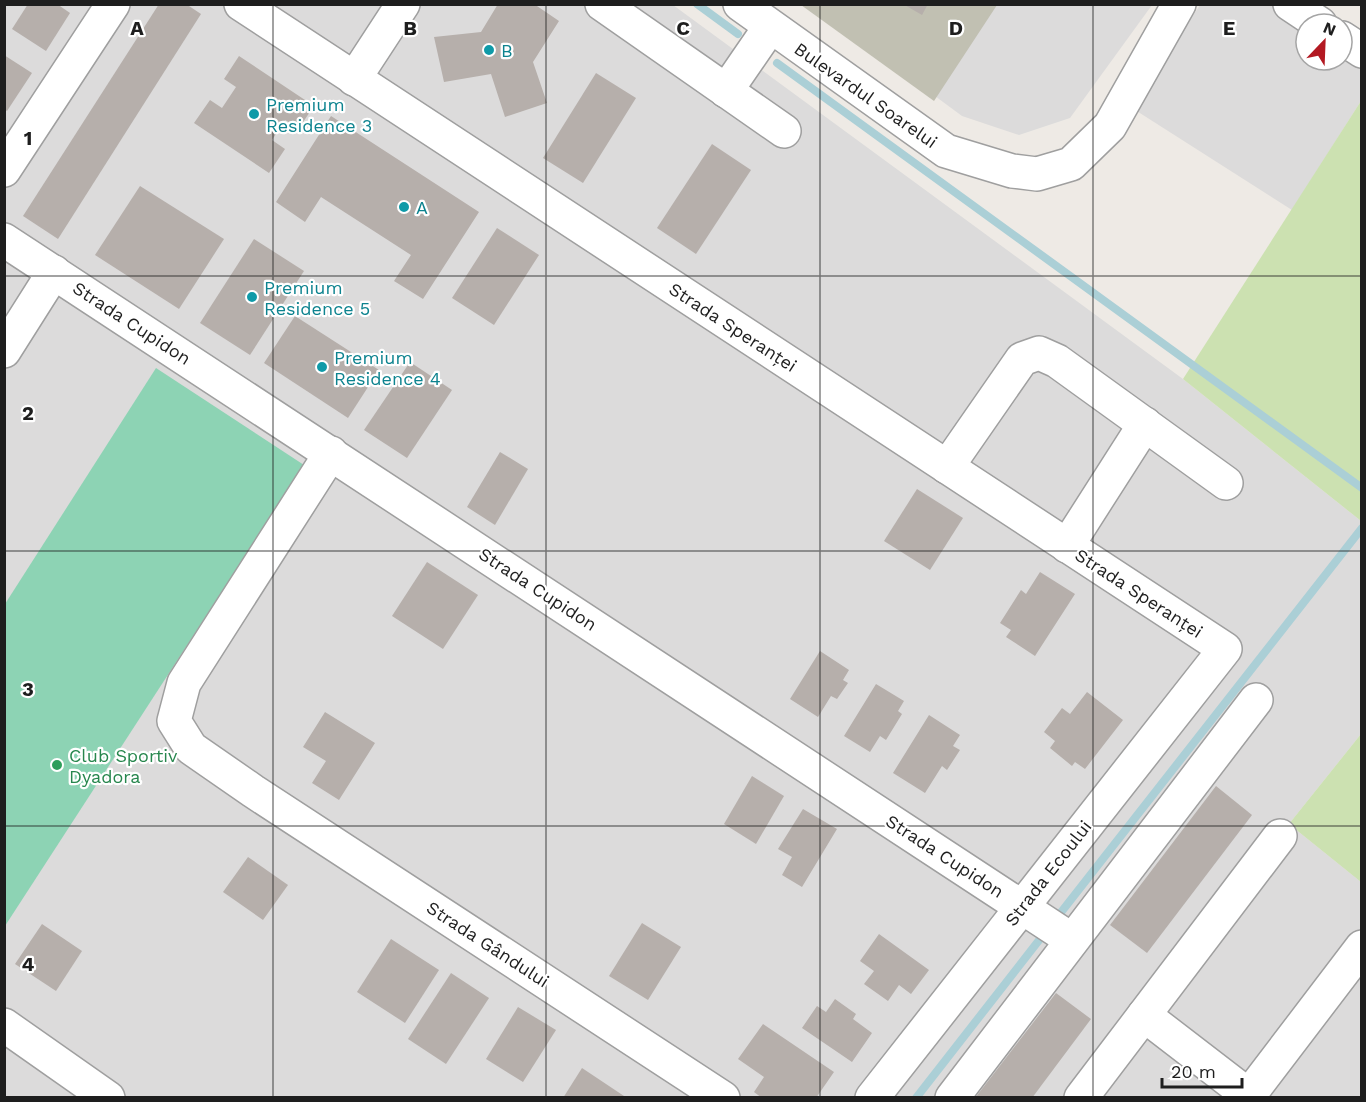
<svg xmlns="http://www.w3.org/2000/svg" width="1366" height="1102" font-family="'Work Sans',sans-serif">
  <rect width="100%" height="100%" fill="#eeeae5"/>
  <!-- residential -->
  <g fill="#dcdbdb">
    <path d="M 5,5 L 673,5 L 1183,379 L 1361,521 L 1361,734 L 1289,824 L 1361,882 L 1361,1097 L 5,1098 Z"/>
    <path d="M 812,5 L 1152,5 L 1070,118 L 1019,135 L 962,116 Z"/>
    <path d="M 1200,5 L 1272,5 L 1306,27 L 1306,60 L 1342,60 L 1342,50 L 1361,63 L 1361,101 L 1292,210 L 1132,108 Z"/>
  </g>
  <!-- construction -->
  <path fill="#c1c0b2" d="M 801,5 L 997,5 L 934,101 Z"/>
  <!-- grass -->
  <g fill="#cce1b1">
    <path d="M 1361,101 L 1361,521 L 1183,379 Z"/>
    <path d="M 1361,734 L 1361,882 L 1289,824 Z"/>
  </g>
  <!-- pitch -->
  <path fill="#8dd3b4" d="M 156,368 L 304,465 L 5,926 L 5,604 Z"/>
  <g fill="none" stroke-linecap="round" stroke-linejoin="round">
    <!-- stream -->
    <g stroke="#abcfd6" stroke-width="8">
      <path d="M 697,4 L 738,34"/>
      <path d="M 777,63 L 1362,488"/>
      <path d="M 1055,920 L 1362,528"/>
      <path d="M 916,1098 L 1047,930"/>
    </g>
  </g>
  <!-- building -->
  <g fill="#b6afab">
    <path d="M 28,4 L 57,4 L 70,13 L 46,51 L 12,29 Z"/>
    <path d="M 159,4 L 186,4 L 201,14 L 58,239 L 23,216 Z"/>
    <path d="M 498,4 L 534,4 L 559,21 L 533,62 L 547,103 L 505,117 L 491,74 L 444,82 L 434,37 L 481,32 Z"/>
    <path d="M 903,4 L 928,4 L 922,15 Z"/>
    <path d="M 4,55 L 32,73 L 7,111 L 4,109 Z"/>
    <path d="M 239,56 L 314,106 L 299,128 L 285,120 L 272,140 L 285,149 L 269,173 L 194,123 L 210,100 L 222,108 L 236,87 L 224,79 Z"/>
    <path d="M 596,73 L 636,98 L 583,183 L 543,158 Z"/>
    <path d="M 331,116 L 479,212 L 423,299 L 394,281 L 411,255 L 321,197 L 305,222 L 276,202 Z"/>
    <path d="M 712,144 L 751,170 L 696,254 L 657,228 Z"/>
    <path d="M 140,186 L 224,239 L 179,309 L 95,255 Z"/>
    <path d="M 497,228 L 539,255 L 494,325 L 452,298 Z"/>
    <path d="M 254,239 L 304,271 L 250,355 L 200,323 Z"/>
    <path d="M 295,316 L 379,370 L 348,418 L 264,363 Z"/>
    <path d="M 410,362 L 452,390 L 407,458 L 364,430 Z"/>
    <path d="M 500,452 L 528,469 L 495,525 L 467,507 Z"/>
    <path d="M 917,489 L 963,518 L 930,570 L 884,541 Z"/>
    <path d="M 427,562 L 478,595 L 443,649 L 392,616 Z"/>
    <path d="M 1040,572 L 1075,594 L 1035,656 L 1006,637 L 1011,630 L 1000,623 L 1021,590 L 1026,594 Z"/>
    <path d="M 820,651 L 849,670 L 843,680 L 848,683 L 837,699 L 831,696 L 818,717 L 790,699 Z"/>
    <path d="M 876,684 L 904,701 L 898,711 L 902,714 L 886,740 L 880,736 L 870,752 L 844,736 Z"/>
    <path d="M 1087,692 L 1123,720 L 1085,769 L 1075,762 L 1072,766 L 1050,748 L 1055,741 L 1044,732 L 1062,708 L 1070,714 Z"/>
    <path d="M 325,712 L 375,743 L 339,800 L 312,783 L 326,761 L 303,747 Z"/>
    <path d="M 929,715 L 960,735 L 953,746 L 960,750 L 947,770 L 942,766 L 925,793 L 893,773 Z"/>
    <path d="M 752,776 L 784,796 L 756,844 L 724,824 Z"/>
    <path d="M 1216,786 L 1252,815 L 1147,953 L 1110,925 Z"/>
    <path d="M 803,809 L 837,829 L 802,887 L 782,875 L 792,857 L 778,849 Z"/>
    <path d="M 248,857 L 288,885 L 263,920 L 223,892 Z"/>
    <path d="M 642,923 L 681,947 L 648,1000 L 609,976 Z"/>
    <path d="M 42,924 L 82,951 L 56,991 L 15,964 Z"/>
    <path d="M 879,934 L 929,970 L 911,994 L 899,985 L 888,1001 L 864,984 L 874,971 L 860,961 Z"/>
    <path d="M 391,939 L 439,970 L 405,1023 L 357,992 Z"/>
    <path d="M 451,973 L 489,998 L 446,1064 L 408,1039 Z"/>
    <path d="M 1056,993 L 1091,1019 L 1032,1098 L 975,1098 Z"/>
    <path d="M 835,999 L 856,1014 L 853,1019 L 872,1033 L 852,1062 L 802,1028 L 817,1006 L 826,1012 Z"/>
    <path d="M 518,1007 L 556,1030 L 523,1082 L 486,1059 Z"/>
    <path d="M 763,1024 L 834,1072 L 816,1098 L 762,1098 L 754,1092 L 764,1077 L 738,1059 Z"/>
    <path d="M 582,1068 L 627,1098 L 563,1098 Z"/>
  </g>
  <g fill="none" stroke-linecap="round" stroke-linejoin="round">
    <defs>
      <g id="minor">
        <path d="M 241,4 L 1225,649 L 872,1098"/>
        <path d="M 602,4 L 784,131"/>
        <path d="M 740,4 L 946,151 L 1012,171 L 1037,174 L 1071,164 L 1110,126 L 1179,4"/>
        <path d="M 1290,4 L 1320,24"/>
        <path d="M 1342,38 L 1362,51"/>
        <path d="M 354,79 L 403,4"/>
        <path d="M 726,91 L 770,27"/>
        <path d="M 4,170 L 113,4"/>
        <path d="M 4,240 L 1072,940"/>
        <path d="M 4,351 L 54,272"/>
        <path d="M 331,453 L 184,683 L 174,721 L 191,748 L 253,791 L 723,1098"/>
        <path d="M 947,467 L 1022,359 L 1039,353 L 1057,361 L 1226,483"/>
        <path d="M 1067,546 L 1145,424"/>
        <path d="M 1144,1015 L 1252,1098"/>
        <path d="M 4,1025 L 108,1098"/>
        <path d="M 952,1098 L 1256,700"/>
        <path d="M 1081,1098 L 1280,836"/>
        <path d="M 1247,1098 L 1362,947"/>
      </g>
    </defs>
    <!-- minor casing -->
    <use href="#minor" stroke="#9f9f9f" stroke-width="36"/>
    <!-- minor -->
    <use href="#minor" stroke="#fff" stroke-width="33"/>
  </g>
  <!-- grid -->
  <path fill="none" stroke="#1e1e1e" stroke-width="1.5" stroke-opacity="0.55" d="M 273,4 L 273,1098M 546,4 L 546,1098M 820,4 L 820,1098M 1093,4 L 1093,1098M 4,276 L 1362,276M 4,551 L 1362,551M 4,826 L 1362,826"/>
  <!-- markers -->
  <g fill="#0f9aa8" stroke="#fff" stroke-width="2">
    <circle cx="489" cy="50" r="6"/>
    <circle cx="254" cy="114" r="6"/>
    <circle cx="404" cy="207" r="6"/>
    <circle cx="252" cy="297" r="6"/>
    <circle cx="322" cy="367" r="6"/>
  </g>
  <circle fill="#2e9e5b" stroke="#fff" stroke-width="2" cx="57" cy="765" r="6"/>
  <g text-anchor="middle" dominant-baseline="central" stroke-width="4.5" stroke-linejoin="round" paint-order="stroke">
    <!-- culture labels -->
    <g font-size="18" fill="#0d838f" stroke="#fff" text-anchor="start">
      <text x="501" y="50">B</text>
      <text x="266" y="104">Premium<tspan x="266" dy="21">Residence 3</tspan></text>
      <text x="416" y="207">A</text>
      <text x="264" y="287">Premium<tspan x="264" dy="21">Residence 5</tspan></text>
      <text x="334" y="357">Premium<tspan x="334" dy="21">Residence 4</tspan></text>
    </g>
    <!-- street labels -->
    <g font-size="18" fill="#1e1e1e" stroke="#fff">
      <text transform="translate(866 95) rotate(35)">Bulevardul Soarelui</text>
      <text transform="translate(132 323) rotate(33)">Strada Cupidon</text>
      <text transform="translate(733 327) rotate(33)">Strada Speranței</text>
      <text transform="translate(538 589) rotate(33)">Strada Cupidon</text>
      <text transform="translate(1139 593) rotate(33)">Strada Speranței</text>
      <text transform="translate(945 856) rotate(33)">Strada Cupidon</text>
      <text transform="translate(1048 873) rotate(-52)">Strada Ecoului</text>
      <text transform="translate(488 944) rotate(33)">Strada Gândului</text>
    </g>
    <!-- leisure labels -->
    <g font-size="18" fill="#27864d" stroke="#fff" text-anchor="start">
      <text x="69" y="755">Club Sportiv<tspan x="69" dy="21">Dyadora</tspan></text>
    </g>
  </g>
  <g font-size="20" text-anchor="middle" font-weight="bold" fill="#1e1e1e" stroke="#fff" stroke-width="4.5" stroke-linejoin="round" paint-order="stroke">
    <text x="137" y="35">A</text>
    <text x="410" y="35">B</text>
    <text x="683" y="35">C</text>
    <text x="956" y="35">D</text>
    <text x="1229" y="35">E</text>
    <text x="28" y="145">1</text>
    <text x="28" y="420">2</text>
    <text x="28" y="696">3</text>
    <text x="28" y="971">4</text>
  </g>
  <!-- border -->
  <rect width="1366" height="1102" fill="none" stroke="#1e1e1e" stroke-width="12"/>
  <!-- north arrow -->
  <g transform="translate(1324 42) rotate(23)"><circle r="28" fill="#ffffff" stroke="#a5a5a5" stroke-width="1.5"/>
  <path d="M0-4.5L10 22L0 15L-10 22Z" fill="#b31922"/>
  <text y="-9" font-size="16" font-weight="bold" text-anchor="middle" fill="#1e1e1e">N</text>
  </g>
  <!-- scale -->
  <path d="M1162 1078v9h80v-9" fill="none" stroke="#1e1e1e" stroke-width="3"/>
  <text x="1171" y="1078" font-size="18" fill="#1e1e1e" stroke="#ffffff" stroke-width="4.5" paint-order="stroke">20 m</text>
</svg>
